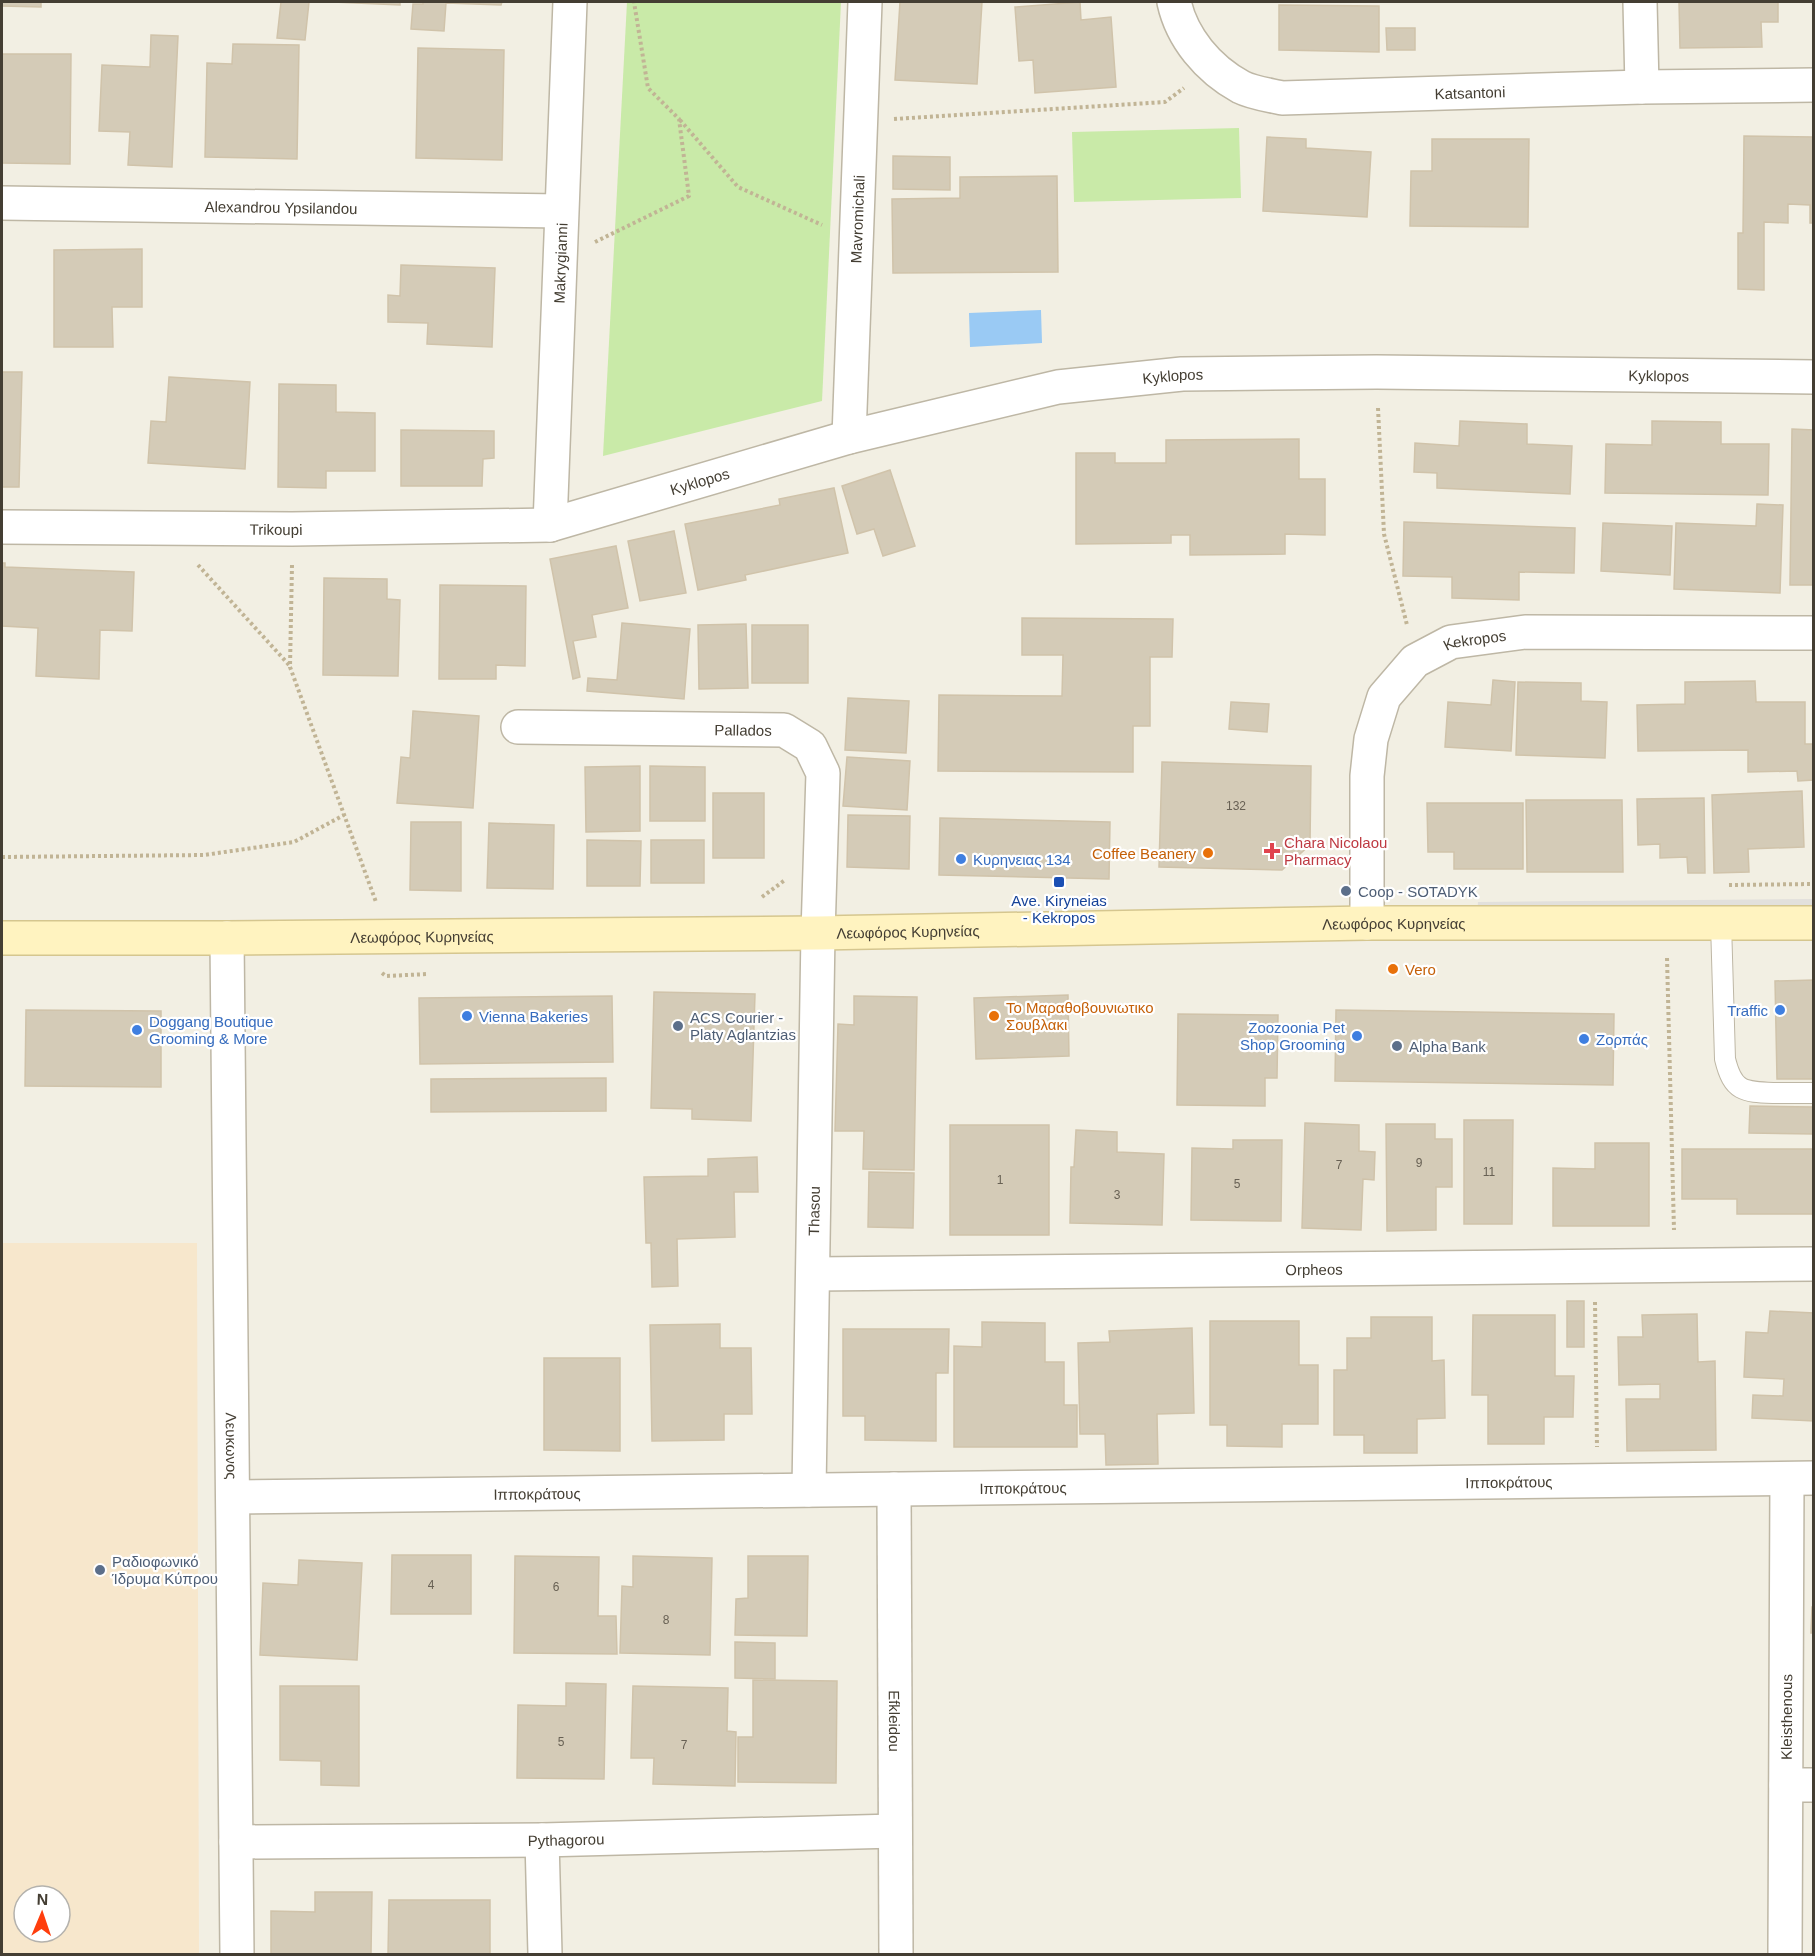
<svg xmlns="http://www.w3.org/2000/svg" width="1815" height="1956" font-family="Helvetica,sans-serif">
  <rect width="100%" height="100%" fill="#f2efe3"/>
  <!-- commercial -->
  <path fill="#f7e7cc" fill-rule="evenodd" d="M 2,1243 L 197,1243 L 199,1954 L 2,1954 ZM 24,1896 L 60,1896 L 60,1932 L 24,1932 Z"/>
  <!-- green -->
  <g fill="#c9eaa8">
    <path d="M 627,2 L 841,2 L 822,401 L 603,456 Z"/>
    <path d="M 1239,128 L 1241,198 L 1074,202 L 1072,132 Z"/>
  </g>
  <!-- parking -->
  <path fill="#e2e0dc" d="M 1814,899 L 1813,912 L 1477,915 L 1478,902 Z"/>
  <!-- water -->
  <path fill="#9acaf4" d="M 1041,310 L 1042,343 L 970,347 L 969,313 Z"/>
  <!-- building -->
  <g fill="#d4cbb7" stroke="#d0c3aa" stroke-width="1.5">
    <path d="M 2,2 L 41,2 L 41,7 L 2,6 Z"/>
    <path d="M 281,2 L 309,2 L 305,40 L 277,38 Z"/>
    <path d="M 333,2 L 400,2 L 400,5 Z"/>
    <path d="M 423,2 L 502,2 L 501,5 L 446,3 L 444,31 L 411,29 L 413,4 L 423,4 Z"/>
    <path d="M 900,2 L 982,2 L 977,84 L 895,80 Z"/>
    <path d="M 1080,2 L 1081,20 L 1111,17 L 1116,87 L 1035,93 L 1033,60 L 1019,61 L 1015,7 Z"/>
    <path d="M 1679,2 L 1778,2 L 1778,22 L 1761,22 L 1762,47 L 1680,48 Z"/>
    <path d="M 1279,5 L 1379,6 L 1379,52 L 1279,50 Z"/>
    <path d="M 1386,28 L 1415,28 L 1415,50 L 1387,50 Z"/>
    <path d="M 151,35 L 178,36 L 172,167 L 128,165 L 130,132 L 99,131 L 102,65 L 150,67 Z"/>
    <path d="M 233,44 L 299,45 L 297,159 L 205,157 L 207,63 L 232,64 Z"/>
    <path d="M 418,48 L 504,50 L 502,160 L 416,158 Z"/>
    <path d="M 2,54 L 71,54 L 70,164 L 2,163 Z"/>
    <path d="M 1744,136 L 1814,137 L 1814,223 L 1810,223 L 1810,205 L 1788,204 L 1788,223 L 1764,222 L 1764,290 L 1738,289 L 1738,233 L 1743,233 Z"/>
    <path d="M 1267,137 L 1306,139 L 1306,148 L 1371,152 L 1367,217 L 1263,211 Z"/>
    <path d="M 1432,139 L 1529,139 L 1528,227 L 1410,226 L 1411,171 L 1432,171 Z"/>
    <path d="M 893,156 L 950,157 L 950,190 L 893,189 Z"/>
    <path d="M 1057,176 L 1058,272 L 893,273 L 892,199 L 960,198 L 960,177 Z"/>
    <path d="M 142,249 L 142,307 L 112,307 L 113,347 L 54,347 L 54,250 Z"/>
    <path d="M 401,265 L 495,268 L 492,347 L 427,344 L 428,323 L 388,322 L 388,295 L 400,296 Z"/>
    <path d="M 2,372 L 22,372 L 19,487 L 2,487 Z"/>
    <path d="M 169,377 L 250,382 L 245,469 L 148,463 L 151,421 L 166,422 Z"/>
    <path d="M 279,384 L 336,385 L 336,412 L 375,413 L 375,471 L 326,471 L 326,488 L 278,487 Z"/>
    <path d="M 1460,421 L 1527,424 L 1527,444 L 1572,446 L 1570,494 L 1437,488 L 1437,473 L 1414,472 L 1415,443 L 1459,446 Z"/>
    <path d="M 1652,421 L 1721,422 L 1721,444 L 1769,444 L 1768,495 L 1605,493 L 1606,444 L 1652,445 Z"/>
    <path d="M 1792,429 L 1814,430 L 1814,585 L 1790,585 Z"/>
    <path d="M 401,430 L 494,431 L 494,458 L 483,459 L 482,486 L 401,486 Z"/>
    <path d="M 1299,439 L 1299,479 L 1325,479 L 1325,535 L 1285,534 L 1285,554 L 1190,555 L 1190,535 L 1171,535 L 1171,543 L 1076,544 L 1076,453 L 1115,453 L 1115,463 L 1166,463 L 1166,440 Z"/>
    <path d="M 890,470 L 915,546 L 883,556 L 874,529 L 857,534 L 842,486 Z"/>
    <path d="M 834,488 L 848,553 L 745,575 L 746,580 L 698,590 L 685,524 L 780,505 L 779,499 Z"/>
    <path d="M 1757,504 L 1783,505 L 1780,593 L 1674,589 L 1676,523 L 1756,526 Z"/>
    <path d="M 1404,522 L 1575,528 L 1574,573 L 1519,572 L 1519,600 L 1452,598 L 1452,577 L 1403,576 Z"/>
    <path d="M 1603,523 L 1672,526 L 1670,575 L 1601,571 Z"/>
    <path d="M 674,531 L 686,593 L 640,601 L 628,541 Z"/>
    <path d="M 616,546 L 628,608 L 592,615 L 596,637 L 573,641 L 580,677 L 573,679 L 550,559 Z"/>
    <path d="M 2,563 L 5,563 L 5,567 L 134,572 L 132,631 L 100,630 L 99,679 L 36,676 L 38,628 L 2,626 Z"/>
    <path d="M 324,578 L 387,579 L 387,599 L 400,600 L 398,676 L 323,675 Z"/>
    <path d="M 440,585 L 526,586 L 525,666 L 496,665 L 496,679 L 439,679 Z"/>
    <path d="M 1022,618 L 1173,619 L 1172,657 L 1150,657 L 1150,726 L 1133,726 L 1133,772 L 938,771 L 939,695 L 1062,696 L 1063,655 L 1022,655 Z"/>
    <path d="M 622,623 L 690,629 L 684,699 L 587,691 L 588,678 L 617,680 Z"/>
    <path d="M 746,624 L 748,688 L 699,689 L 698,625 Z"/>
    <rect x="752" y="625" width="56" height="58"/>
    <path d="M 1493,680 L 1515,682 L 1511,751 L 1445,747 L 1448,702 L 1491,705 Z"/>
    <path d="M 1755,681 L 1756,702 L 1805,702 L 1805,744 L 1814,744 L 1814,780 L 1798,781 L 1797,771 L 1748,772 L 1748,750 L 1638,751 L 1637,705 L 1685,704 L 1685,682 Z"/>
    <path d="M 1518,682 L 1581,683 L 1581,701 L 1607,702 L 1605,758 L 1516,755 Z"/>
    <path d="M 848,698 L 909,701 L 906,753 L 845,750 Z"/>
    <path d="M 1231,702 L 1269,704 L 1267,732 L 1229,729 Z"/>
    <path d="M 413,711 L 479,716 L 473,808 L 397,803 L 401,757 L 410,758 Z"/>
    <path d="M 847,757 L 910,761 L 907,810 L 843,806 Z"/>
    <path d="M 1162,762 L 1311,766 L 1310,845 L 1282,870 L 1159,867 Z"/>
    <path d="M 640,766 L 640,831 L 586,832 L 585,767 Z"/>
    <path d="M 650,766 L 705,767 L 705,821 L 650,821 Z"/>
    <path d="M 1802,791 L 1804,847 L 1748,849 L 1749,872 L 1714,873 L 1712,795 Z"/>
    <rect x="713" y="793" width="51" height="65"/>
    <path d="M 1704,798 L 1705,873 L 1688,873 L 1687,857 L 1660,858 L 1660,844 L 1638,845 L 1637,799 Z"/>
    <path d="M 1526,800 L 1622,800 L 1623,872 L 1527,872 Z"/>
    <path d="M 1427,803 L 1523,803 L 1523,869 L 1454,869 L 1454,852 L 1428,852 Z"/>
    <path d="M 848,815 L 910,816 L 909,869 L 847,867 Z"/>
    <path d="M 940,818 L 1110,822 L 1109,879 L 939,875 Z"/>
    <path d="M 411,822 L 461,822 L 461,891 L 410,890 Z"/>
    <path d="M 489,823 L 554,825 L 553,889 L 487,888 Z"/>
    <path d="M 587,840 L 641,841 L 640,886 L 587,886 Z"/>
    <rect x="651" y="840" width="53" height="43"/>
    <path d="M 1814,980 L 1814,1079 L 1777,1079 L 1775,981 Z"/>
    <path d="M 654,992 L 755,994 L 751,1121 L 692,1119 L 692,1109 L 651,1108 Z"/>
    <path d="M 1068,995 L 1069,1056 L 976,1059 L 974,998 Z"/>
    <path d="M 612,996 L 613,1062 L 420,1064 L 419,998 Z"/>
    <path d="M 854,996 L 917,997 L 914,1170 L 863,1169 L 864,1131 L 835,1131 L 838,1024 L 854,1025 Z"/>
    <path d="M 26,1010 L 161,1011 L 161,1087 L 25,1086 Z"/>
    <path d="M 1336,1010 L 1614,1014 L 1613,1085 L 1335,1081 Z"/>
    <path d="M 1178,1014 L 1278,1015 L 1277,1078 L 1265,1078 L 1265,1106 L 1177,1105 Z"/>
    <path d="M 606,1078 L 606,1111 L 431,1112 L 431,1079 Z"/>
    <path d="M 1750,1106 L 1814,1107 L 1814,1134 L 1749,1133 Z"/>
    <path d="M 1464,1120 L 1513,1120 L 1512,1224 L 1464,1224 Z"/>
    <path d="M 1305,1123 L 1359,1125 L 1359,1151 L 1375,1152 L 1374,1180 L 1363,1179 L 1361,1230 L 1302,1228 Z"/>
    <path d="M 1386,1124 L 1435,1124 L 1435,1139 L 1452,1139 L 1452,1187 L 1436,1187 L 1436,1230 L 1387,1231 Z"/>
    <rect x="950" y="1125" width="99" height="110"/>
    <path d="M 1076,1130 L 1117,1132 L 1117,1152 L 1164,1154 L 1162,1225 L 1070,1223 L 1071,1167 L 1074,1167 Z"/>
    <path d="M 1233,1140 L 1282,1140 L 1281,1221 L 1191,1220 L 1192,1148 L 1233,1149 Z"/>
    <path d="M 1595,1143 L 1649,1143 L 1649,1226 L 1553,1226 L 1553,1168 L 1595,1169 Z"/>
    <path d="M 1682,1149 L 1814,1149 L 1814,1214 L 1737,1214 L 1737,1199 L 1682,1199 Z"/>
    <path d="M 757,1157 L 758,1192 L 734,1192 L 735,1237 L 677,1239 L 678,1286 L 652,1287 L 651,1243 L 646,1243 L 644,1177 L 708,1176 L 708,1159 Z"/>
    <path d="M 869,1172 L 914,1173 L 913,1228 L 868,1227 Z"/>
    <rect x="1567" y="1301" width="17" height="46"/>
    <path d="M 1770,1311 L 1814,1313 L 1814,1421 L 1752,1418 L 1753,1395 L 1783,1396 L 1784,1379 L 1744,1377 L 1746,1332 L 1768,1333 Z"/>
    <path d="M 1697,1314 L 1698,1362 L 1715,1361 L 1716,1450 L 1627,1451 L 1626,1399 L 1660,1399 L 1660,1384 L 1619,1385 L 1618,1337 L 1643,1337 L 1642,1315 Z"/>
    <path d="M 1473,1315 L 1555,1315 L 1555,1376 L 1574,1376 L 1573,1417 L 1544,1417 L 1544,1444 L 1488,1444 L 1488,1395 L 1472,1395 Z"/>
    <path d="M 1371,1317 L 1432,1317 L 1432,1361 L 1444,1360 L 1445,1418 L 1417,1419 L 1417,1453 L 1364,1453 L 1364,1435 L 1334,1435 L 1334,1370 L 1347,1370 L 1347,1338 L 1371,1338 Z"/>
    <path d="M 1210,1321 L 1299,1321 L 1299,1365 L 1318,1365 L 1318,1424 L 1282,1424 L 1282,1447 L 1227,1446 L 1227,1425 L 1210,1425 Z"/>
    <path d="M 982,1322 L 1045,1323 L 1045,1362 L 1064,1362 L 1064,1405 L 1077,1405 L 1077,1447 L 954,1447 L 954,1346 L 982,1347 Z"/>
    <path d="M 720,1324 L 720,1348 L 751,1348 L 752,1414 L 724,1414 L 724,1440 L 652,1441 L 650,1325 Z"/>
    <path d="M 1192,1328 L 1194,1413 L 1157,1414 L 1158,1464 L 1106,1465 L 1105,1434 L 1080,1434 L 1078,1343 L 1110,1342 L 1109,1331 Z"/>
    <path d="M 843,1329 L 949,1329 L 948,1373 L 936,1373 L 936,1441 L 865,1440 L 865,1416 L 843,1416 Z"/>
    <path d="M 544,1358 L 620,1358 L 620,1451 L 544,1450 Z"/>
    <path d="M 392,1555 L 471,1555 L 471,1614 L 391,1614 Z"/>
    <path d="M 515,1556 L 599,1557 L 598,1616 L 616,1616 L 617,1654 L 514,1653 Z"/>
    <path d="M 633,1556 L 712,1558 L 710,1655 L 620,1653 L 622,1586 L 633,1587 Z"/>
    <path d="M 748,1556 L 808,1556 L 807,1636 L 735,1635 L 736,1599 L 748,1598 Z"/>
    <path d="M 299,1560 L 362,1563 L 357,1660 L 260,1655 L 263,1583 L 298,1585 Z"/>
    <path d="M 1812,1607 L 1814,1607 L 1814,1633 L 1811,1633 Z"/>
    <path d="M 735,1642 L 775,1643 L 775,1679 L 735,1678 Z"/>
    <path d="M 753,1680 L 837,1681 L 836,1783 L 738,1782 L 738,1737 L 753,1737 Z"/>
    <path d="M 566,1683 L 606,1684 L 604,1779 L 517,1778 L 518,1705 L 566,1706 Z"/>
    <path d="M 280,1686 L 359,1686 L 359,1786 L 321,1785 L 321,1761 L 280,1760 Z"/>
    <path d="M 633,1686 L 728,1688 L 727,1731 L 736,1732 L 735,1786 L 653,1784 L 654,1758 L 631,1758 Z"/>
    <path d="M 315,1892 L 372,1892 L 371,1954 L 271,1954 L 271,1911 L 315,1912 Z"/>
    <path d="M 389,1900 L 490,1900 L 490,1954 L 388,1954 Z"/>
  </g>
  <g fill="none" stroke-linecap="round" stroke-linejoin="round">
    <defs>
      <path id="lane" d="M 1721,923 L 1725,1059 C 1733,1092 1744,1092 1774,1093 C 1787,1093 1800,1093 1814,1093"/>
      <g id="street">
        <path id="s1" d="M 1174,2 C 1182,38 1208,69 1241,87 C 1253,93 1269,95 1282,98 L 1642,87 L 1814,85"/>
        <path d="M 1640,2 L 1642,87"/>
        <path id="s2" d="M 2,203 L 561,211"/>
        <path id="s3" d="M 849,437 L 865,2"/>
        <path id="s4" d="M 550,525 L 570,2"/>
        <path id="s5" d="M 2,527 L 292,529 L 550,525 L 849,437 L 1058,387 L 1182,374 L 1377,372 L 1814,377"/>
        <path id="s6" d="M 518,727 L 784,730 L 810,746 L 823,773 L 818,933 L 809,1490"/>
        <path id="s7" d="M 1367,923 L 1367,776 L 1371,739 L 1384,697 L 1415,661 L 1451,642 L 1525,632 L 1814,633"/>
        <path id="s8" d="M 227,938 L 237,1954"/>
        <path id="s9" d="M 814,1274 L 1814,1264"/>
        <path id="s10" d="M 894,1489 L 896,1954"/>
        <path id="s11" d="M 233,1497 L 1814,1478"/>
        <path d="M 1786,1785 L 1814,1785"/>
        <path d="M 542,1840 L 545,1954"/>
        <path id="s12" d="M 236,1842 L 542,1840 L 895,1831"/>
        <path id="s13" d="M 1785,1954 L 1787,1479"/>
      </g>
      <g id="secondary">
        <path id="s14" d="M 2,938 L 227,938 L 818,933 L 1367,923 L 1814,923"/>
      </g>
    </defs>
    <!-- lane casing -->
    <use href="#lane" stroke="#beb7a5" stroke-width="22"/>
    <!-- street casing -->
    <use href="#street" stroke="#beb7a5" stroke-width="36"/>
    <!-- secondary casing -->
    <use href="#secondary" stroke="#d5c68f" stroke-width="36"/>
    <!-- path -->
    <g stroke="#c1b495" stroke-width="4" stroke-dasharray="3 3" stroke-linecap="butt">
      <path d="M 894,119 L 1165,102 L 1184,88"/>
      <path d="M 680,120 L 738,187 L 822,225"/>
      <path d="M 595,242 L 689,196 L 679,119 L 648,88 L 634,2"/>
      <path d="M 1378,408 L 1384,534 L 1407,625"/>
      <path d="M 198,565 L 290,666"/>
      <path d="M 292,565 L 290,667 L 376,902"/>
      <path d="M 2,857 L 204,855 L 294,842 L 344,815"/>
      <path d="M 1729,885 L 1814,884"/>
      <path d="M 762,897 L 785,880"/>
      <path d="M 1667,958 L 1674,1230"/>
      <path d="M 382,973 L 386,976 L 428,974"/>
      <path d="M 1595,1302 L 1597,1447"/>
    </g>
    <!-- lane -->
    <use href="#lane" stroke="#fff" stroke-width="20"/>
    <!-- street -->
    <use href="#street" stroke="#fff" stroke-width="33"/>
    <!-- secondary -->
    <use href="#secondary" stroke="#fff3c0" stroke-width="33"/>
  </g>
  <!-- markers -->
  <path fill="#e0444e" stroke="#fff" stroke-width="2" d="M1269 842h6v6h6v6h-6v6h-6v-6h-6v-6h6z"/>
  <g fill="#e8710a" stroke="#fff" stroke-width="2">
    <circle cx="1208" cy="853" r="6"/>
    <circle cx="1393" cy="969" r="6"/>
    <circle cx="994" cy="1016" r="6"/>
  </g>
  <g fill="#3f7fe0" stroke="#fff" stroke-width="2">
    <circle cx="961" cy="859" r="6"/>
    <circle cx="1780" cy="1010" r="6"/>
    <circle cx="467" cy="1016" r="6"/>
    <circle cx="137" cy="1030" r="6"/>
    <circle cx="1357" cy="1036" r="6"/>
    <circle cx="1584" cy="1039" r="6"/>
  </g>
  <rect fill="#1a4fb4" stroke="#fff" stroke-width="2" x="1053" y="876" width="12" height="12" rx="3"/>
  <g fill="#5c6f8a" stroke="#fff" stroke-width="2">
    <circle cx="1346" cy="891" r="6"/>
    <circle cx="678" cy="1026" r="6"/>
    <circle cx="1397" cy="1046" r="6"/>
    <circle cx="100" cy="1570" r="6"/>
  </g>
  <g text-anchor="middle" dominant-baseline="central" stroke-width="4.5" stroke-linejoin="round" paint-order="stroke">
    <!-- number labels -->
    <g font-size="12" fill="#686154">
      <text x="1236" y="806">132</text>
      <text x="1419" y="1163">9</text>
      <text x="1339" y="1165">7</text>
      <text x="1489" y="1172">11</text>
      <text x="1000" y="1180">1</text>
      <text x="1237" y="1184">5</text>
      <text x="1117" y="1195">3</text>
      <text x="431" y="1585">4</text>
      <text x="556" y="1587">6</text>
      <text x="666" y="1620">8</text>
      <text x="561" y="1742">5</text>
      <text x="684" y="1745">7</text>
    </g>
    <!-- street labels -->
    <g font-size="15" fill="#443e33" stroke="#fff">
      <text stroke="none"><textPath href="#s1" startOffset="342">Katsantoni</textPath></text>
      <text stroke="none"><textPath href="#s2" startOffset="279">Alexandrou Ypsilandou</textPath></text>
      <text stroke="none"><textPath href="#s3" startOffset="218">Mavromichali</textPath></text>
      <text stroke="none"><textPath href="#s4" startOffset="262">Makrygianni</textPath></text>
      <text stroke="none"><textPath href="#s5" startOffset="1676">Kyklopos</textPath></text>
      <text stroke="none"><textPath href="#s5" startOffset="1190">Kyklopos</textPath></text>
      <text stroke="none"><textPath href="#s5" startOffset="704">Kyklopos</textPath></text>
      <text stroke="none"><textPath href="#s5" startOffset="274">Trikoupi</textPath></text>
      <text stroke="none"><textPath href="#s7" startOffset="340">Kekropos</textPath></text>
      <text stroke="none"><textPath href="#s6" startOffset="225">Pallados</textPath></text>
      <text stroke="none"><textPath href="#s14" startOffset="1392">Λεωφόρος Κυρηνείας</textPath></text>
      <text stroke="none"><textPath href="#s14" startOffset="906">Λεωφόρος Κυρηνείας</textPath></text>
      <text stroke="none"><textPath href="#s14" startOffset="420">Λεωφόρος Κυρηνείας</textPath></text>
      <text transform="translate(814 1211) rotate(-89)">Thasou</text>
      <text stroke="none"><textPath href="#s9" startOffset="500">Orpheos</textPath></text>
      <text stroke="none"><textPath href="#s8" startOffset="508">Λευκωνος</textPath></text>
      <text stroke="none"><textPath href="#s11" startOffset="1276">Ιπποκράτους</textPath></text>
      <text stroke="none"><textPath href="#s11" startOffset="790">Ιπποκράτους</textPath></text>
      <text stroke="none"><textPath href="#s11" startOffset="304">Ιπποκράτους</textPath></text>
      <text stroke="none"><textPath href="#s13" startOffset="237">Kleisthenous</textPath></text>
      <text stroke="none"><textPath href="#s10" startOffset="232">Efkleidou</textPath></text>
      <text stroke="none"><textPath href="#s12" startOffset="330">Pythagorou</textPath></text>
    </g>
    <!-- health labels -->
    <g font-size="15" fill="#be3a42" stroke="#fff" text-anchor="start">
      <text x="1284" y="842">Chara Nicolaou<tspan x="1284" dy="17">Pharmacy</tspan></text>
    </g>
    <!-- food labels -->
    <g font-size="15" fill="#c56008" stroke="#fff" text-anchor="start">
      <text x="1196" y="853" text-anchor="end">Coffee Beanery</text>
      <text x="1405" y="969">Vero</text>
      <text x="1006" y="1007">Το Μαραθοβουνιωτικο<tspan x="1006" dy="17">Σουβλακι</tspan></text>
    </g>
    <!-- shop labels -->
    <g font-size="15" fill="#366cbe" stroke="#fff" text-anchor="start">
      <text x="973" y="859">Κυρηνειας 134</text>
      <text x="1768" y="1010" text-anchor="end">Traffic</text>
      <text x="479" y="1016">Vienna Bakeries</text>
      <text x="149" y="1021">Doggang Boutique<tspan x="149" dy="17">Grooming &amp; More</tspan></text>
      <text x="1345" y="1027" text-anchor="end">Zoozoonia Pet<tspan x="1345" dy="17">Shop Grooming</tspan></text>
      <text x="1596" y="1039">Ζορπάς</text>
    </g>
    <!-- service labels -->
    <g font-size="15" fill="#4e5e75" stroke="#fff" text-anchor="start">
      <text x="1358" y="891">Coop - SOTADYK</text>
      <text x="690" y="1017">ACS Courier -<tspan x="690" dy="17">Platy Aglantzias</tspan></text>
      <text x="1409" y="1046">Alpha Bank</text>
      <text x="112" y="1561">Ραδιοφωνικό<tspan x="112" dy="17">Ίδρυμα Κύπρου</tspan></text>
    </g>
    <!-- transit labels -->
    <g font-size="15" fill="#164399" stroke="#fff">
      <text x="1059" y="900">Ave. Kiryneias<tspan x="1059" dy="17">- Kekropos</tspan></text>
    </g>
  </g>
  <!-- border -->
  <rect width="1815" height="1956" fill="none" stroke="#443e33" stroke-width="6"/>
  <!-- north arrow -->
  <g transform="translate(42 1914) rotate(2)"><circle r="28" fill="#ffffff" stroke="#b4b2ad" stroke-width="1.5"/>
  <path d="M0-4.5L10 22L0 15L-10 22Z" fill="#ff3e0d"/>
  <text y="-9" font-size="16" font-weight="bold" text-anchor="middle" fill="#443e33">N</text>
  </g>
</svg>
